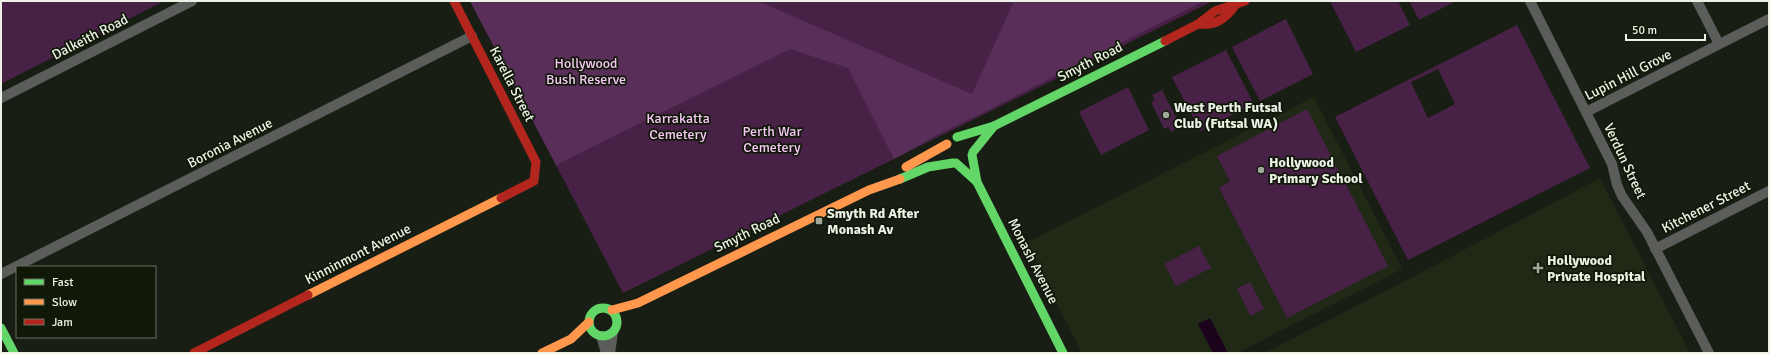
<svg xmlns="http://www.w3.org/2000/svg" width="1770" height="354" font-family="Signika,sans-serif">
  <rect width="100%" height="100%" fill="#191e14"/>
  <!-- built -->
  <g fill="#202915">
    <path d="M 1314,97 L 1402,269 L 1237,353 L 1082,353 L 1026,243 Z"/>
    <path d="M 1600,178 L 1690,353 L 1264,353 L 1407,280 Z"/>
  </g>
  <!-- green -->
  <g fill="#482147" fill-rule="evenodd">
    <path d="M 1,1 L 164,1 L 1,84 Z"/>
    <path d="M 470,1 L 1213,1 L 623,293 Z"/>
    <path d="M 1330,1 L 1398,1 L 1410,25 L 1356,52 Z"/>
    <path d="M 1409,1 L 1456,1 L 1419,20 Z"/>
    <path d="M 1286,19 L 1313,74 L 1260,101 L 1232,47 Z"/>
    <path d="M 1517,25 L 1590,168 L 1408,260 L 1335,117 ZM 1438,69 L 1455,104 L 1428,118 L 1411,82 Z"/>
    <path d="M 1226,50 L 1254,104 L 1200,131 L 1172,77 Z"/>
    <path d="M 1128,87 L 1149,130 L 1101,155 L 1079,112 Z"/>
    <path d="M 1162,90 L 1181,127 L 1171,132 L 1168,127 L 1164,129 L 1151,102 L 1155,100 L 1152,95 Z"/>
    <path d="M 1307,109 L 1388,266 L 1287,318 L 1219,188 L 1230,181 L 1217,156 Z"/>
    <path d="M 1199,246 L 1211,268 L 1176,286 L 1164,264 Z"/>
    <path d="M 1250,282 L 1264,309 L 1250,316 L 1237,288 Z"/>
  </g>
  <!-- forest -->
  <path fill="#592e59" d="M 470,1 L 758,1 L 972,94 L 1014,1 L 1204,1 L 980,114 L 937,135 L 894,159 L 848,68 L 790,49 L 556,165 Z"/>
  <!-- water -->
  <path fill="#1c031c" d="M 1210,318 L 1228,353 L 1213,353 L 1198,324 Z"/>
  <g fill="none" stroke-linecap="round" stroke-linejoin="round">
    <!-- street -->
    <g stroke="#5a5d59" stroke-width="10">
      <path d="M 1530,1 L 1612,164 L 1617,185 L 1622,196 L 1647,232 L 1709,353"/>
      <path d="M 1697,1 L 1719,44"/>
      <path d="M 1,98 L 192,1"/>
      <path d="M 1586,112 L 1769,19"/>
      <path d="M 1655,249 L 1769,191"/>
      <path d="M 1,274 L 472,36"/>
      <path d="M 601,336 L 606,353"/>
      <path d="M 610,353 L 613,333"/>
    </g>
    <!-- fast -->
    <g stroke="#63d668" stroke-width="9">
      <path d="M 957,137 L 994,126 L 1165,41"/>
      <path d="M 973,152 L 994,126"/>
      <path d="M 972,155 L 977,182 L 1063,353"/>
      <path d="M 956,163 L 977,182"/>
      <path d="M 900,179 L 928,167 L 953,163"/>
      <circle cx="603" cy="322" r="14"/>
      <path d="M 1,328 L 14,353"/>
    </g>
    <!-- slow -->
    <g stroke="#ff974d" stroke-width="9">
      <path d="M 906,167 L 947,144"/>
      <path d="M 308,295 L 501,198"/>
      <path d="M 612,310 L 638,303 L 869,190 L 900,179"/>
      <path d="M 542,353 L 571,339 L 589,322"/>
    </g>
    <!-- jam -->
    <g stroke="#b3261e" stroke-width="9">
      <path d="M 454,1 L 536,162 L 534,181 L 501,198"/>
      <path d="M 1198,24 C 1214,26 1224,20 1234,7"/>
      <path d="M 1165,41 L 1198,24 L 1215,11 L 1245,1"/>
      <path d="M 194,353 L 308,295"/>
    </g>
  </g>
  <!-- markers -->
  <g fill="#a3a89d" stroke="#101808" stroke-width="1.5">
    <circle cx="1166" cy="115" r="4"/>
    <circle cx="1261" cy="170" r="4"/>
    <rect x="815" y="217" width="8" height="8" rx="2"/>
    <path d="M1536 262h4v4h4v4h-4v4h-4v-4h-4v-4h4z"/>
  </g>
  <g text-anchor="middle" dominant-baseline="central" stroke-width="3.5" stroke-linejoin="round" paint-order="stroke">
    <!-- street labels -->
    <g font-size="14" fill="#edf2e7" stroke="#101808">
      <text transform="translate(90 37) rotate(-27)">Dalkeith Road</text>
      <text transform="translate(1090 62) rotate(-27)">Smyth Road</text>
      <text transform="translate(1628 75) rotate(-27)">Lupin Hill Grove</text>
      <text transform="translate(512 84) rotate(63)">Karella Street</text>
      <text transform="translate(230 143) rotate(-27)">Boronia Avenue</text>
      <text transform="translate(1625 161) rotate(65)">Verdun Street</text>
      <text transform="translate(1706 207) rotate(-27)">Kitchener Street</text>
      <text transform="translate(747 233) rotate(-26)">Smyth Road</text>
      <text transform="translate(358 254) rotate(-27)">Kinninmont Avenue</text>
      <text transform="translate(1033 261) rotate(63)">Monash Avenue</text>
    </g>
    <!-- park labels -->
    <g font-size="14" fill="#f7c8f6" stroke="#101808">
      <text x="586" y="63">Hollywood<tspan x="586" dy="16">Bush Reserve</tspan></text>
      <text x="678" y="118">Karrakatta<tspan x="678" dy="16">Cemetery</tspan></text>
      <text x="772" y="131">Perth War<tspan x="772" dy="16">Cemetery</tspan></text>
    </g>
    <!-- poi labels -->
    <g font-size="14" font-weight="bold" fill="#edf2e7" stroke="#101808" text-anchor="start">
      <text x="1174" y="107">West Perth Futsal<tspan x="1174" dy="16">Club (Futsal WA)</tspan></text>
      <text x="1269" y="162">Hollywood<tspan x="1269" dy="16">Primary School</tspan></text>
      <text x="827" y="213">Smyth Rd After<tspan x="827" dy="16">Monash Av</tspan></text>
      <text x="1547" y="260">Hollywood<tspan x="1547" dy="16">Private Hospital</tspan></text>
    </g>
  </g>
  <!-- border -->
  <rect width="1770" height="354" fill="none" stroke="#edf2e7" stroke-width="4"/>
  <!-- legend -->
  <rect x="16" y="266" width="140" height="72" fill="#101808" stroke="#686f61"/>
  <rect x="24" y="279" width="20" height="6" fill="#63d668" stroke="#686f61"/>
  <text x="52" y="286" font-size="12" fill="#edf2e7">Fast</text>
  <rect x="24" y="299" width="20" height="6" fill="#ff974d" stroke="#686f61"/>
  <text x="52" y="306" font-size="12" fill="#edf2e7">Slow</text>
  <rect x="24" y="319" width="20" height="6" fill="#b3261e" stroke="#686f61"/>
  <text x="52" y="326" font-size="12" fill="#edf2e7">Jam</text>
  <!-- scale -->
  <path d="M1626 34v6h79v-6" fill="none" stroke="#edf2e7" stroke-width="2"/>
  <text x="1632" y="34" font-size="12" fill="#edf2e7" stroke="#101808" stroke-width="3" paint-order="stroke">50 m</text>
</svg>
